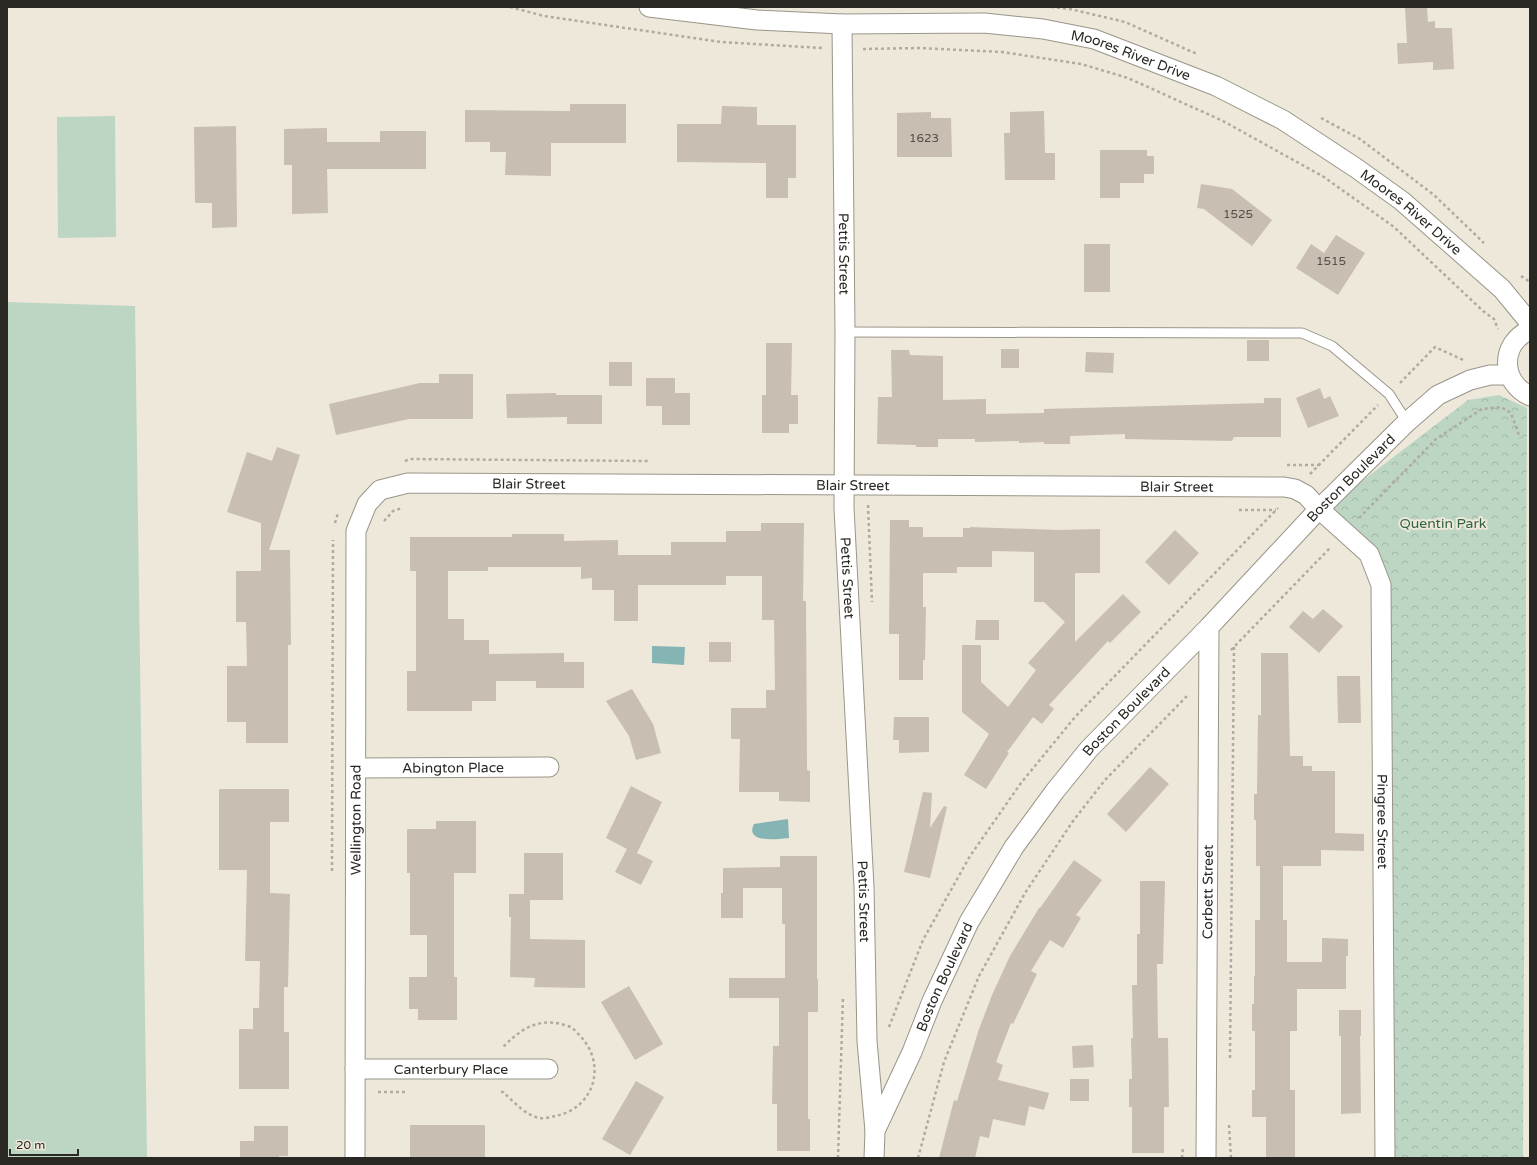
<svg xmlns="http://www.w3.org/2000/svg" width="1537" height="1165" font-family="'Varela Round',sans-serif">
  <defs>
    <pattern id="park-crowns" width="20" height="18" patternUnits="userSpaceOnUse"><rect width="20" height="18" fill="#bcd6c3"/><path d="M2 6a3 3 0 1 1 6 0M12 15a3 3 0 1 1 6 0" fill="none" stroke="#a2b8a7"/></pattern>
  </defs>
  <rect width="100%" height="100%" fill="#ede8da"/>
  <!-- grass -->
  <g fill="#bcd6c3">
    <path d="M 115,116 L 116,237 L 58,238 L 57,117 Z"/>
    <path d="M 7,302 L 135,306 L 147,1158 L 7,1158 Z"/>
  </g>
  <!-- park -->
  <path fill="url(#park-crowns)" d="M 1499,395 L 1527,408 L 1523,1158 L 1381,1158 L 1381,595 L 1366,554 L 1323,511 L 1468,400 Z"/>
  <!-- water -->
  <g fill="#85b4b4">
    <path d="M 652,646 L 685,647 L 684,665 L 652,663 Z"/>
    <path d="M 788,819 L 789,838 C 779,839 744,844 754,824 Z"/>
  </g>
  <!-- building -->
  <g fill="#c8beb2">
    <path d="M 1427,7 L 1428,22 L 1435,21 L 1435,28 L 1452,28 L 1454,69 L 1433,70 L 1433,62 L 1398,64 L 1397,43 L 1407,43 L 1405,8 Z"/>
    <path d="M 570,104 L 626,104 L 626,143 L 551,143 L 551,176 L 505,175 L 506,152 L 490,152 L 490,142 L 465,142 L 465,110 L 570,111 Z"/>
    <path d="M 722,106 L 757,107 L 757,125 L 796,125 L 796,178 L 788,178 L 788,198 L 766,198 L 766,163 L 677,162 L 677,124 L 721,124 Z"/>
    <path d="M 1044,111 L 1045,153 L 1055,153 L 1055,180 L 1005,180 L 1004,133 L 1010,133 L 1010,112 Z"/>
    <path d="M 931,112 L 931,118 L 951,118 L 952,157 L 897,157 L 897,113 Z"/>
    <path d="M 236,126 L 237,227 L 212,228 L 212,203 L 195,203 L 194,127 Z"/>
    <path d="M 327,128 L 327,142 L 380,142 L 380,131 L 426,131 L 426,169 L 327,169 L 328,213 L 292,214 L 292,165 L 284,165 L 284,129 Z"/>
    <path d="M 1100,150 L 1147,150 L 1147,156 L 1154,156 L 1154,174 L 1144,174 L 1144,183 L 1120,183 L 1120,198 L 1100,198 Z"/>
    <path d="M 1201,184 L 1232,189 L 1272,220 L 1252,246 L 1204,209 L 1197,208 Z"/>
    <path d="M 1336,235 L 1365,253 L 1338,295 L 1296,268 L 1311,244 L 1324,253 Z"/>
    <rect x="1084" y="244" width="26" height="48"/>
    <rect x="1247" y="340" width="22" height="21"/>
    <path d="M 766,343 L 792,343 L 791,395 L 798,395 L 798,424 L 789,424 L 789,433 L 762,433 L 762,395 L 766,395 Z"/>
    <rect x="1001" y="349" width="18" height="19"/>
    <path d="M 891,350 L 909,350 L 910,355 L 943,356 L 943,400 L 986,399 L 986,414 L 1044,413 L 1044,409 L 1264,403 L 1264,398 L 1281,398 L 1281,437 L 1234,437 L 1232,441 L 1125,439 L 1125,434 L 1070,436 L 1070,444 L 1044,444 L 1044,442 L 1019,443 L 1019,441 L 975,442 L 975,439 L 938,439 L 938,447 L 916,447 L 916,445 L 877,444 L 878,397 L 892,397 Z"/>
    <path d="M 1086,352 L 1114,353 L 1113,373 L 1085,372 Z"/>
    <rect x="609" y="362" width="23" height="24"/>
    <path d="M 439,374 L 473,374 L 473,419 L 409,419 L 336,435 L 329,404 L 420,383 L 439,383 Z"/>
    <path d="M 646,378 L 675,378 L 675,393 L 690,393 L 690,425 L 662,425 L 662,406 L 646,406 Z"/>
    <path d="M 1320,388 L 1324,399 L 1330,396 L 1339,416 L 1308,428 L 1296,398 Z"/>
    <path d="M 556,393 L 556,395 L 602,395 L 602,424 L 567,424 L 567,417 L 507,418 L 506,394 Z"/>
    <path d="M 277,447 L 300,455 L 269,550 L 290,550 L 291,645 L 288,645 L 288,743 L 246,743 L 246,722 L 227,722 L 227,666 L 247,666 L 246,622 L 236,622 L 236,571 L 261,571 L 261,523 L 227,512 L 247,452 L 272,461 Z"/>
    <path d="M 890,520 L 909,520 L 909,527 L 923,527 L 923,537 L 963,537 L 963,528 L 970,528 L 970,527 L 1057,530 L 1100,529 L 1100,573 L 1075,573 L 1075,642 L 1123,594 L 1141,612 L 1110,643 L 1108,641 L 1049,705 L 1054,709 L 1042,724 L 1033,717 L 1007,752 L 1009,753 L 986,789 L 964,775 L 989,734 L 962,712 L 962,645 L 981,645 L 981,682 L 1008,707 L 1036,670 L 1028,663 L 1065,622 L 1044,602 L 1034,602 L 1034,552 L 992,551 L 992,567 L 957,567 L 957,573 L 923,573 L 923,607 L 926,607 L 925,660 L 923,660 L 923,680 L 899,680 L 899,634 L 889,634 Z"/>
    <path d="M 761,523 L 804,523 L 803,601 L 806,601 L 807,770 L 810,771 L 810,802 L 779,801 L 779,792 L 739,792 L 740,739 L 731,739 L 731,708 L 766,708 L 766,690 L 775,690 L 774,620 L 762,620 L 762,576 L 726,576 L 726,585 L 638,585 L 638,621 L 614,621 L 614,590 L 592,590 L 592,578 L 581,579 L 581,567 L 488,567 L 488,571 L 448,571 L 448,619 L 464,619 L 464,640 L 489,640 L 489,654 L 564,653 L 564,662 L 584,662 L 584,688 L 536,688 L 536,681 L 496,681 L 496,701 L 472,701 L 472,711 L 407,711 L 407,671 L 416,671 L 416,571 L 410,571 L 410,537 L 512,537 L 512,534 L 564,534 L 564,541 L 618,540 L 618,555 L 671,555 L 671,542 L 726,542 L 726,531 L 761,531 Z"/>
    <path d="M 1175,530 L 1199,553 L 1169,585 L 1145,562 Z"/>
    <path d="M 1323,609 L 1343,626 L 1319,653 L 1289,627 L 1303,611 L 1313,619 Z"/>
    <path d="M 976,620 L 999,620 L 999,640 L 975,640 Z"/>
    <rect x="709" y="642" width="22" height="20"/>
    <path d="M 1261,653 L 1288,653 L 1290,756 L 1303,756 L 1303,766 L 1312,766 L 1312,771 L 1335,771 L 1335,833 L 1364,834 L 1364,851 L 1321,850 L 1321,866 L 1283,866 L 1283,920 L 1287,920 L 1287,962 L 1322,962 L 1322,938 L 1348,939 L 1348,956 L 1346,956 L 1346,989 L 1297,989 L 1297,1031 L 1290,1031 L 1290,1090 L 1295,1090 L 1295,1157 L 1266,1157 L 1266,1117 L 1252,1117 L 1252,1090 L 1255,1090 L 1255,1031 L 1252,1031 L 1252,1004 L 1254,1004 L 1254,976 L 1255,976 L 1255,920 L 1260,920 L 1260,866 L 1256,866 L 1256,820 L 1254,820 L 1254,794 L 1257,794 L 1258,715 L 1261,715 Z"/>
    <path d="M 1337,676 L 1360,676 L 1361,723 L 1338,723 Z"/>
    <path d="M 632,689 L 653,724 L 661,753 L 636,760 L 629,736 L 606,701 Z"/>
    <path d="M 894,717 L 929,717 L 929,752 L 899,753 L 899,740 L 893,740 Z"/>
    <path d="M 1150,767 L 1169,784 L 1126,832 L 1107,814 Z"/>
    <path d="M 631,786 L 662,802 L 637,853 L 653,861 L 641,885 L 615,872 L 627,849 L 606,838 Z"/>
    <path d="M 219,789 L 289,789 L 289,822 L 270,822 L 270,893 L 290,894 L 288,987 L 284,987 L 284,1032 L 289,1032 L 289,1089 L 239,1089 L 239,1029 L 253,1029 L 253,1008 L 259,1008 L 260,961 L 245,961 L 247,870 L 219,870 Z"/>
    <path d="M 923,792 L 932,793 L 930,828 L 944,806 L 947,807 L 930,878 L 904,872 Z"/>
    <path d="M 436,821 L 476,821 L 476,873 L 454,873 L 454,977 L 457,977 L 457,1020 L 418,1020 L 418,1009 L 409,1009 L 409,977 L 427,977 L 427,935 L 410,935 L 410,873 L 407,873 L 407,829 L 436,829 Z"/>
    <path d="M 524,853 L 563,853 L 563,900 L 530,900 L 530,939 L 585,940 L 585,988 L 534,987 L 535,978 L 510,977 L 511,917 L 509,917 L 509,894 L 524,894 Z"/>
    <path d="M 780,856 L 817,856 L 817,979 L 818,979 L 818,1012 L 808,1012 L 808,1119 L 810,1119 L 810,1151 L 777,1151 L 777,1104 L 772,1104 L 773,1046 L 779,1046 L 779,998 L 729,998 L 729,978 L 785,978 L 785,924 L 782,924 L 782,888 L 743,888 L 743,918 L 721,918 L 721,893 L 723,893 L 723,868 L 780,867 Z"/>
    <path d="M 1074,860 L 1102,880 L 1076,915 L 1081,918 L 1063,948 L 1050,940 L 1031,971 L 1037,974 L 1013,1024 L 1011,1023 L 996,1062 L 1003,1065 L 998,1080 L 1049,1093 L 1044,1110 L 1029,1106 L 1025,1126 L 993,1119 L 989,1138 L 980,1136 L 975,1158 L 939,1158 L 954,1100 L 957,1101 L 978,1032 L 992,995 L 1010,956 L 1039,908 L 1040,908 Z"/>
    <path d="M 1140,881 L 1165,881 L 1163,964 L 1157,964 L 1158,1038 L 1168,1038 L 1169,1107 L 1164,1107 L 1164,1153 L 1132,1153 L 1132,1107 L 1129,1107 L 1129,1079 L 1132,1079 L 1131,1038 L 1133,1038 L 1132,985 L 1137,985 L 1137,934 L 1140,934 Z"/>
    <path d="M 629,986 L 663,1044 L 635,1060 L 601,1002 Z"/>
    <path d="M 1339,1010 L 1361,1010 L 1361,1036 L 1360,1036 L 1361,1113 L 1341,1114 L 1341,1036 L 1339,1036 Z"/>
    <path d="M 1093,1045 L 1094,1067 L 1073,1068 L 1072,1046 Z"/>
    <rect x="1070" y="1079" width="19" height="22"/>
    <path d="M 636,1081 L 664,1097 L 630,1155 L 602,1139 Z"/>
    <rect x="410" y="1125" width="75" height="33"/>
    <path d="M 254,1126 L 288,1126 L 288,1156 L 279,1156 L 279,1158 L 240,1158 L 240,1141 L 254,1141 Z"/>
  </g>
  <g fill="none" stroke-linecap="round" stroke-linejoin="round">
    <defs>
      <path id="lane" d="M 845,332 L 1302,333 L 1332,346 L 1389,394 L 1407,422"/>
      <g id="street">
        <path id="s1" d="M 649,7 L 757,20 L 842,24 L 984,23 L 1043,29 L 1094,39 L 1216,86 L 1283,120 L 1356,168 L 1402,201 L 1502,289 L 1530,323"/>
        <path id="s2" d="M 842,24 L 845,332 L 844,508 L 864,887 L 867,1041 L 875,1131"/>
        <path d="M 1530,330 C 1500,343 1500,382 1530,396"/>
        <path id="s3" d="M 356,768 L 549,767"/>
        <path id="s4" d="M 355,1069 L 548,1069"/>
        <path id="s5" d="M 355,1158 L 356,531 L 367,504 L 380,490 L 408,483 L 1284,487 L 1295,489 L 1306,495 L 1319,509 L 1369,554 L 1381,585 L 1385,1158"/>
        <path id="s6" d="M 874,1158 L 875,1131 L 912,1052 L 932,1001 L 969,922 L 1014,847 L 1055,791 L 1089,749 L 1209,627 L 1319,509 L 1407,422 L 1438,395 L 1470,380 L 1490,375 L 1509,375"/>
        <path id="s7" d="M 1206,1158 L 1209,627"/>
      </g>
    </defs>
    <!-- lane casing -->
    <use href="#lane" stroke="#999588" stroke-width="11"/>
    <!-- street casing -->
    <use href="#street" stroke="#999588" stroke-width="21"/>
    <!-- path -->
    <g stroke="#afaba0" stroke-width="2.5" stroke-dasharray="3 3" stroke-linecap="butt">
      <path d="M 510,7 L 544,16 L 721,42 L 822,48"/>
      <path d="M 1051,7 L 1070,9 L 1125,22 L 1197,54"/>
      <path d="M 863,49 L 919,48 L 1002,52 L 1081,64 L 1128,78 L 1223,121 L 1324,177 L 1394,227 L 1483,311 L 1494,319 L 1498,329"/>
      <path d="M 1321,118 L 1360,139 L 1434,195 L 1484,243"/>
      <path d="M 1521,276 L 1530,282"/>
      <path d="M 1400,383 L 1435,347 L 1463,360"/>
      <path d="M 405,461 L 410,459 L 648,461"/>
      <path d="M 1287,465 L 1320,465"/>
      <path d="M 1310,474 L 1378,405"/>
      <path d="M 868,505 L 872,602"/>
      <path d="M 1239,510 L 1276,510"/>
      <path d="M 1359,518 L 1436,439 L 1482,409 L 1501,407 L 1511,413 L 1520,438"/>
      <path d="M 384,521 L 393,511 L 402,508"/>
      <path d="M 335,523 L 338,513"/>
      <path d="M 1231,650 L 1330,548"/>
      <path d="M 332,871 L 333,540"/>
      <path d="M 889,1027 L 923,940 L 970,856 L 1021,783 L 1075,717 L 1278,508"/>
      <path d="M 1230,1058 L 1234,647"/>
      <path d="M 378,1092 L 406,1092"/>
      <path d="M 501,1092 L 503,1092 C 513,1101 526,1116 540,1118 C 544,1119 551,1117 555,1116 C 594,1109 607,1065 581,1037 C 578,1034 575,1030 572,1028 C 569,1026 564,1025 561,1024 C 535,1018 519,1031 502,1048"/>
      <path d="M 1229,1125 L 1231,1158"/>
      <path d="M 838,1158 L 843,996"/>
      <path d="M 918,1158 L 944,1062 L 979,976 L 1025,893 L 1073,821 L 1105,780 L 1187,696"/>
      <path d="M 1182,1158 L 1183,1147"/>
    </g>
    <!-- lane -->
    <use href="#lane" stroke="#fff" stroke-width="9"/>
    <!-- street -->
    <use href="#street" stroke="#fff" stroke-width="19"/>
  </g>
  <g text-anchor="middle" dominant-baseline="central" stroke-width="4" stroke-linejoin="round" paint-order="stroke">
    <!-- number labels -->
    <g font-size="12" fill="#524e47">
      <text x="924" y="138">1623</text>
      <text x="1238" y="214">1525</text>
      <text x="1331" y="261">1515</text>
    </g>
    <!-- street labels -->
    <g font-size="14" fill="#2a2823" stroke="#ede8da">
      <text stroke="none"><textPath href="#s1" startOffset="487">Moores River Drive</textPath></text>
      <text stroke="none"><textPath href="#s1" startOffset="811">Moores River Drive</textPath></text>
      <text stroke="none"><textPath href="#s2" startOffset="230">Pettis Street</textPath></text>
      <text stroke="none"><textPath href="#s6" startOffset="844">Boston Boulevard</textPath></text>
      <text stroke="none"><textPath href="#s5" startOffset="825">Blair Street</textPath></text>
      <text stroke="none"><textPath href="#s5" startOffset="1149">Blair Street</textPath></text>
      <text stroke="none"><textPath href="#s5" startOffset="1473">Blair Street</textPath></text>
      <text stroke="none"><textPath href="#s2" startOffset="554">Pettis Street</textPath></text>
      <text stroke="none"><textPath href="#s6" startOffset="520">Boston Boulevard</textPath></text>
      <text stroke="none"><textPath href="#s3" startOffset="97">Abington Place</textPath></text>
      <text stroke="none"><textPath href="#s5" startOffset="338">Wellington Road</textPath></text>
      <text stroke="none"><textPath href="#s5" startOffset="1960">Pingree Street</textPath></text>
      <text stroke="none"><textPath href="#s7" startOffset="266">Corbett Street</textPath></text>
      <text stroke="none"><textPath href="#s2" startOffset="878">Pettis Street</textPath></text>
      <text stroke="none"><textPath href="#s6" startOffset="196">Boston Boulevard</textPath></text>
      <text stroke="none"><textPath href="#s4" startOffset="96">Canterbury Place</textPath></text>
    </g>
    <!-- park labels -->
    <g font-size="14" fill="#316442" stroke="#ede8da">
      <text x="1443" y="523">Quentin Park</text>
    </g>
  </g>
  <!-- border -->
  <rect width="1537" height="1165" fill="none" stroke="#2a2823" stroke-width="16"/>
  <!-- scale -->
  <path d="M10 1149v6h68v-6" fill="none" stroke="#2a2823" stroke-width="2"/>
  <text x="16" y="1149" font-size="12" fill="#2a2823" stroke="#ede8da" stroke-width="3" paint-order="stroke">20 m</text>
</svg>
